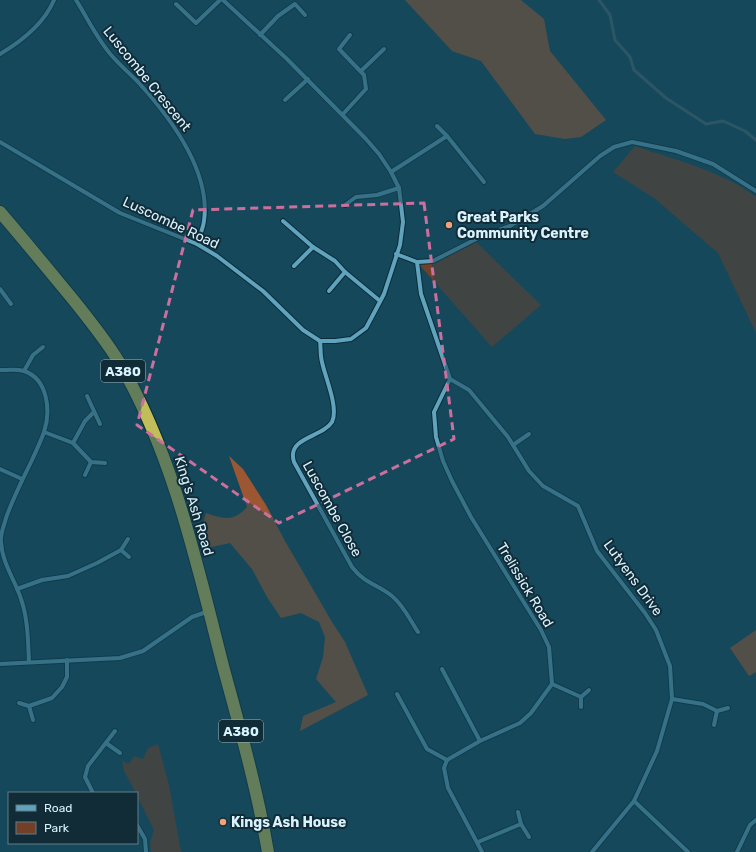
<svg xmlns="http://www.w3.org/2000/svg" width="756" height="852" font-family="Rubik,sans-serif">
  <rect width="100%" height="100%" fill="#15485b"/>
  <!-- green -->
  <g fill="#734027">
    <path d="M 635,146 C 673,159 724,172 756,197 L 756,333 L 718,253 L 654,198 L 613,172 Z"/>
    <path d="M 474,240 L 541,305 L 492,347 L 417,262 L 433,261 Z"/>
    <path d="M 158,744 L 169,785 L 181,852 L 151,852 L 150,843 L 154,830 L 137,796 L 137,793 L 136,793 L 124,771 L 122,761 L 129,764 L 134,756 L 143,759 L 148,748 Z"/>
  </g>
  <!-- forest -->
  <g fill="#9c5632">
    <path d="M 405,0 L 521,0 L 544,19 L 550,51 L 606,120 L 581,137 L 565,139 L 535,134 L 481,61 L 452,51 Z"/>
    <path d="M 229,456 L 243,469 L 266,505 L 285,541 L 332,622 L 345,642 L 368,695 L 300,731 L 303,716 L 336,702 L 316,679 L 323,657 L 325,637 L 319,622 L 301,613 L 281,618 L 267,597 L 252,569 L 230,543 L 207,548 L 201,531 L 206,513 C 223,519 234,522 247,507 Z"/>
    <path d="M 756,630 L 756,672 L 749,676 L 730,648 Z"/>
  </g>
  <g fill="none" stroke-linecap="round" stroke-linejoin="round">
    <!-- stream -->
    <path stroke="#486671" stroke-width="3" d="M 599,0 L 610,15 L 615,40 L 630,57 L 634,70 L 666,98 L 706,124 L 723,121 L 745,131 L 756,140"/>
    <defs>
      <g id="street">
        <path d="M 76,0 C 88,19 97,39 112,56 C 120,65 129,73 138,82 C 169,116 211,171 204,221 C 203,229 199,237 197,244"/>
        <path d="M 223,0 L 287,59 L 366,139 L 379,154 L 391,172 L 399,188 L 403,222 L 400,245 L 384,294 L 374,313 L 366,328 L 351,339 L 335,341 L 320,341"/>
        <path d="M 176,4 L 196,23 L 220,0"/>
        <path d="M 260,35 L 278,16 L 295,4 L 305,15"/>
        <path d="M 0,54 C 22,41 44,24 54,0"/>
        <path d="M 361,71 L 384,49"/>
        <path d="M 285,100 L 308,79"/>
        <path d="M 343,114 L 366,89 L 364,75 L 339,49 L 350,35"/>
        <path d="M 437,126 L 447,136"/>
        <path d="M 0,142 L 120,213 L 197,244 L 217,256 L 263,291 L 303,330 L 320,341"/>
        <path d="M 391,172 L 447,136 L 484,182"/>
        <path d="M 345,205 L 356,197 L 377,195 L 399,188"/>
        <path d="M 283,221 L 313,247 L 335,261 L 345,272 L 380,301"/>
        <path d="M 396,254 L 417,262 L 433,261 L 482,236 L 510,226 L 543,206 L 600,156 L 614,147 L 632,142 L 676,151 L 713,164 L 756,191"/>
        <path d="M 417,262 L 421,294 L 450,379 L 469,390 L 508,437 L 529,471 L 543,486 L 578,506 L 597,551 L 645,613 L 656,630 L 670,666 L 672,699 L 657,751 L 634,801 L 592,852"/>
        <path d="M 294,266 L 313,247"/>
        <path d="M 0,289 L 11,304"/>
        <path d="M 329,291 L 345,272"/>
        <path d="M 320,341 C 321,348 320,355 322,362 C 325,377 339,408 332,422 C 322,438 286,437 294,462 L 352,567 C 365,584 377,584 392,596 C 404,606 410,620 418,632"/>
        <path d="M 0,370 C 8,370 17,369 24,371 C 48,379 51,411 44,432 C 41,441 36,451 32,460 C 23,479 13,498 6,518 C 4,526 0,534 1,542 C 2,563 15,580 21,599 C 28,619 28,641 29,662"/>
        <path d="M 24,371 L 33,355 L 43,347"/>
        <path d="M 450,379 L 434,412 L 436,437 L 443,461 L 452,481 L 471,517 L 541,630 L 549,647 L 552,684 L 531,713 L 520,723 L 480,741 L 447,760 L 444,768 L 448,788 L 482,852"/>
        <path d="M 87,396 L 100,424"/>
        <path d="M 44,432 L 73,443 L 85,421 L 94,412"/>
        <path d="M 73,443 L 91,462 L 105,463"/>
        <path d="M 513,445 L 529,434"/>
        <path d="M 0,469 L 22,479"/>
        <path d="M 85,475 L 91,462"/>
        <path d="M 121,550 L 129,557"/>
        <path d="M 17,589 L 42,580 L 68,576 L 97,563 L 121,550 L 128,539"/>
        <path d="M 0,664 L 120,658 L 143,651 L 192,617 L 209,611"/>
        <path d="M 442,669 L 480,741"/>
        <path d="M 552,684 L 581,697 L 581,707"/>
        <path d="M 397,694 L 427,749 L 447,760"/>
        <path d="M 581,697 L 589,690"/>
        <path d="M 672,699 L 703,704 L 717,711 L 714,725"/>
        <path d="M 19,703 L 29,706 L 52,698 L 62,687 L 67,677 L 67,660"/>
        <path d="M 29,706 L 33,720"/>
        <path d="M 717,711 L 728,708"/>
        <path d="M 106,743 L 120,753"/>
        <path d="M 93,793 L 85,777 L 88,766 L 115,731"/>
        <path d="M 634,801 L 688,852"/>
        <path d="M 518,812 L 521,824"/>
        <path d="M 137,825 L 145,839 L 146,852"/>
        <path d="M 478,842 L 521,824 L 529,837"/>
        <path d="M 737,852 L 750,825 L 756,820"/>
      </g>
      <path id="highway" d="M 0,212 C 24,240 47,268 71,297 C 88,318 105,339 119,362 C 173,454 197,564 223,666 C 240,728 257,789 268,852"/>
    </defs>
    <!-- street casing -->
    <use href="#street" stroke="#092d3a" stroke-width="6"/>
    <!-- highway casing -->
    <use href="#highway" stroke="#092d3a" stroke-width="14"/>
    <!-- street -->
    <use href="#street" stroke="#61a2bc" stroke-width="4"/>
    <!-- highway -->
    <use href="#highway" stroke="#c1bd59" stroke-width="12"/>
  </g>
  <!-- marked area -->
  <path d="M0 0H756V852H0ZM 424,203 L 454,439 L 279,523 L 137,425 L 193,210 Z" fill="#15485b" fill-opacity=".55" fill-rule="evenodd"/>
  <path fill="none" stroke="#cb709c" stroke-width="3" stroke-dasharray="8 5" stroke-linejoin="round" d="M 424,203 L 454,439 L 279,523 L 137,425 L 193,210 Z"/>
  <!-- markers -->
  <g fill="#f1a27b" stroke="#112c37" stroke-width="1.5">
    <circle cx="449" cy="225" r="4"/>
    <circle cx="223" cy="822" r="4"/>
  </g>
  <g text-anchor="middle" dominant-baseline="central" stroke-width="4" stroke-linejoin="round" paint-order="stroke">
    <!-- shield labels -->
    <g fill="#112c37" stroke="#9db7c2" stroke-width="1">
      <rect x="101" y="360" width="44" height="22" rx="3"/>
      <rect x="219" y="720" width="44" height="22" rx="3"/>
    </g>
    <g font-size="13" font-weight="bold" fill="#d9f3fe">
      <text x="123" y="371">A380</text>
      <text x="241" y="731">A380</text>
    </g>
    <!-- street labels -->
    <g font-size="14" fill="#d9f3fe" stroke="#112c37">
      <text transform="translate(147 79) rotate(51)">Luscombe Crescent</text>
      <text transform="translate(171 223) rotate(25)">Luscombe Road</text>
      <text transform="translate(194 506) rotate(73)">King's Ash Road</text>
      <text transform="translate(332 509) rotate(61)">Luscombe Close</text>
      <text transform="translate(633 578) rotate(54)">Lutyens Drive</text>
      <text transform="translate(525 585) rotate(59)">Trelissick Road</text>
    </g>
    <!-- poi labels -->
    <g font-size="14" font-weight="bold" fill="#d9f3fe" stroke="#112c37" text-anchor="start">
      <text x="457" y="217">Great Parks<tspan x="457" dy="16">Community Centre</tspan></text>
      <text x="231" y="822">Kings Ash House</text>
    </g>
  </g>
  <!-- legend -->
  <rect x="8" y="792" width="130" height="52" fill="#112c37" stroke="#617c87"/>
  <rect x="16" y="805" width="20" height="6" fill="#61a2bc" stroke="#617c87"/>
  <text x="44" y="812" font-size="12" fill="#d9f3fe">Road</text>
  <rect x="16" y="822" width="20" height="12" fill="#734027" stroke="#617c87"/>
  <text x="44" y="832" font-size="12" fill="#d9f3fe">Park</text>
</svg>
